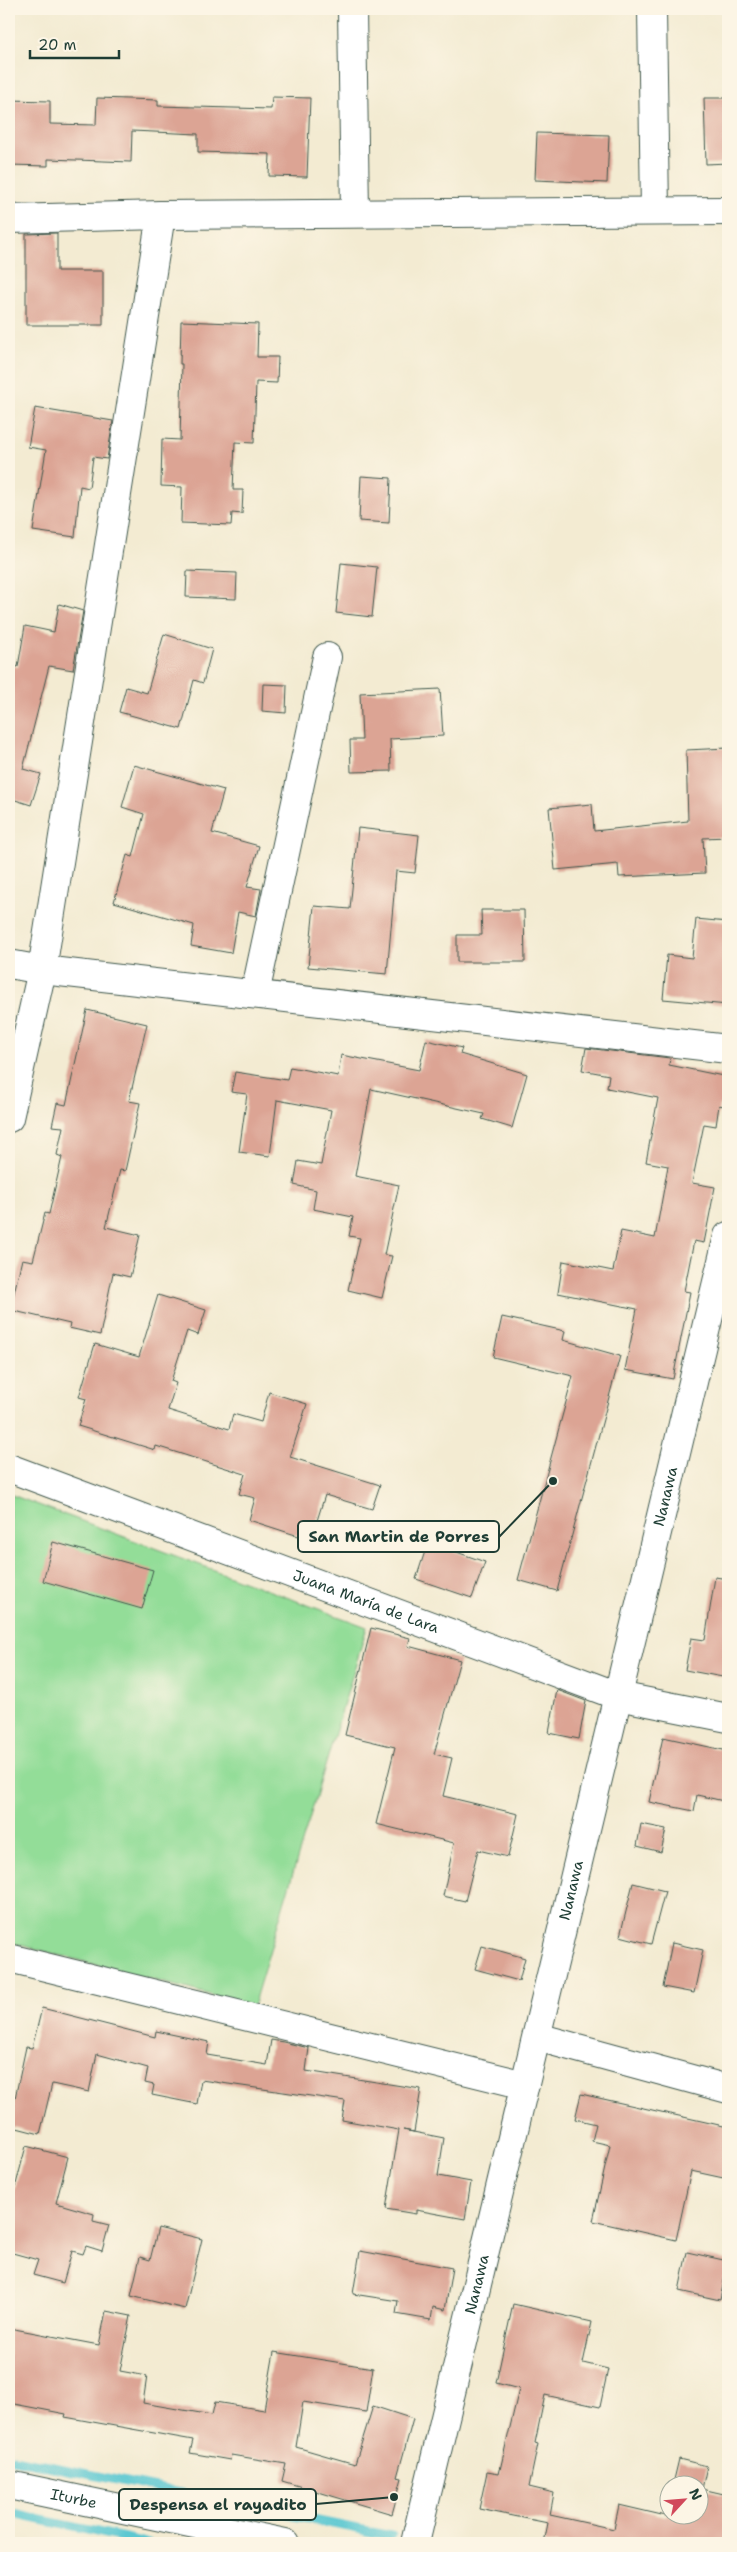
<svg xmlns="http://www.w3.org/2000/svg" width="737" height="2552" font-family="'Shantell Sans',sans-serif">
  <rect width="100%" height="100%" fill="#fcf5e5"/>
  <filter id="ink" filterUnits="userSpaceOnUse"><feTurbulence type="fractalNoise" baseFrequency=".02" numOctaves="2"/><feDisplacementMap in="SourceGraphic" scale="10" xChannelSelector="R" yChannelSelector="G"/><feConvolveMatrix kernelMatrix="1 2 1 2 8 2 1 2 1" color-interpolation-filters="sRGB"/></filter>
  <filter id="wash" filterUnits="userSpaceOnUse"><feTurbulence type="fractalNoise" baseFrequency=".0096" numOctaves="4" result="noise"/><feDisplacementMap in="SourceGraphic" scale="20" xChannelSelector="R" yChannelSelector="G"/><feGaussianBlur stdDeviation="1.12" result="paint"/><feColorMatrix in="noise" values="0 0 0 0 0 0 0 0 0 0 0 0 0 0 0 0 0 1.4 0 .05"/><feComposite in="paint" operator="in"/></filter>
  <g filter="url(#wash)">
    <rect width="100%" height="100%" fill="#f3ebd2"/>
    <!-- green -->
    <path fill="#93dd98" stroke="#598d66" d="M 9,1494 L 367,1627 L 253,2006 L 9,1942 Z"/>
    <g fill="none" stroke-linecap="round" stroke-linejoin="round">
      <!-- stream -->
      <g stroke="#5bc8d1" stroke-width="9">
        <path d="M 9,2458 L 392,2536"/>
        <path d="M 9,2513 L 148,2543"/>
      </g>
    </g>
    <g id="blocks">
      <!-- building -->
      <g fill="#dca494">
        <path d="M 272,97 L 310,98 L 307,177 L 269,176 L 270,154 L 198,152 L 198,134 L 132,131 L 131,162 L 48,159 L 48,166 L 9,165 L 9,100 L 50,101 L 50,124 L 96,125 L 97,98 L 158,100 L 158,106 L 271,109 Z"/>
        <path d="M 704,98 L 728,98 L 728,163 L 706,164 Z"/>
        <path d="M 537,133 L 609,135 L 607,183 L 535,180 Z"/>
        <path d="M 57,233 L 57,271 L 103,271 L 103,325 L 26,325 L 26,234 Z"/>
        <path d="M 181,321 L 258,324 L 257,357 L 278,357 L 277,383 L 256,382 L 254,443 L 235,442 L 233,490 L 243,490 L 242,514 L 232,513 L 231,525 L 181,523 L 182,487 L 161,486 L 162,439 L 180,440 L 182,364 L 180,364 Z"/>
        <path d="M 35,408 L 113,421 L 107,459 L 93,457 L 89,488 L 80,486 L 75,537 L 33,531 L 46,450 L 28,447 Z"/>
        <path d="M 361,476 L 391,478 L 389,523 L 359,521 Z"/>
        <path d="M 341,563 L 377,567 L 372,617 L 336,613 Z"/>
        <path d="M 187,571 L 237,573 L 236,599 L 186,597 Z"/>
        <path d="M 59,604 L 83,611 L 73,670 L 49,666 L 23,769 L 41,774 L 31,805 L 9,798 L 9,665 L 18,667 L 25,626 L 54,632 Z"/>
        <path d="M 164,634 L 212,649 L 203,683 L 194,680 L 181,729 L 119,712 L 126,687 L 147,693 Z"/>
        <path d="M 263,684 L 287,685 L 286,713 L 262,711 Z"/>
        <path d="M 440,689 L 443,736 L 390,739 L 391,771 L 351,772 L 350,740 L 362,740 L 360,693 Z"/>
        <path d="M 728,748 L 728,837 L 703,838 L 705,873 L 619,877 L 618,864 L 555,870 L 549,808 L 592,804 L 594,831 L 688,821 L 686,750 Z"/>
        <path d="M 134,765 L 224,790 L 212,833 L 259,846 L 247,887 L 261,889 L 256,916 L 238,912 L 231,953 L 191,946 L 194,925 L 114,902 L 127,855 L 133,857 L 144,814 L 122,807 Z"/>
        <path d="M 358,828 L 419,835 L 415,873 L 396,871 L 387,974 L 308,967 L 314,906 L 350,909 Z"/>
        <path d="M 481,910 L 524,910 L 525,962 L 457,962 L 457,935 L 482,935 Z"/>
        <path d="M 696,919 L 728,922 L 728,1005 L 663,999 L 667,955 L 692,958 Z"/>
        <path d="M 87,1010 L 147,1024 L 129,1101 L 140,1103 L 125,1171 L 120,1170 L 106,1227 L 140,1235 L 130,1277 L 113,1273 L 100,1335 L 69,1328 L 70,1324 L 10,1310 L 22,1259 L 33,1261 L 45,1213 L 49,1214 L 62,1157 L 57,1155 L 63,1127 L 52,1126 L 57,1103 L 66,1105 Z"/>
        <path d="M 426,1040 L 462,1048 L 460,1054 L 527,1074 L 512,1128 L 482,1119 L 484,1114 L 371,1089 L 355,1176 L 399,1185 L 384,1255 L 392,1256 L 382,1298 L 348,1290 L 360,1238 L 349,1236 L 353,1217 L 313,1209 L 316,1190 L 294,1185 L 298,1161 L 321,1165 L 331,1110 L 277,1100 L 270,1156 L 239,1152 L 247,1094 L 231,1092 L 235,1072 L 287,1080 L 290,1067 L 338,1076 L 341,1055 L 419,1070 Z"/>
        <path d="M 586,1048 L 670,1058 L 669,1065 L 728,1077 L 728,1107 L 719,1105 L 716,1126 L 704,1124 L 692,1183 L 715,1187 L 704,1243 L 694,1241 L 684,1291 L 690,1292 L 673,1379 L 625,1370 L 637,1309 L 558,1293 L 563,1261 L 613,1271 L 621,1231 L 655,1238 L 668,1166 L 646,1162 L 658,1098 L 607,1088 L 609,1075 L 582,1070 Z"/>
        <path d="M 158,1295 L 206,1310 L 198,1335 L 187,1331 L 171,1381 L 176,1383 L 168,1410 L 229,1429 L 233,1414 L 261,1422 L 269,1392 L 307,1404 L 290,1457 L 380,1485 L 372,1509 L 325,1495 L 311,1540 L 249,1520 L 255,1498 L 239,1494 L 245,1474 L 156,1446 L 155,1450 L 78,1426 L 86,1399 L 79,1397 L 95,1344 L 139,1357 Z"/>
        <path d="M 502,1317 L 565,1331 L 563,1340 L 620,1356 L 557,1591 L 518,1580 L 573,1376 L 493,1357 Z"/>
        <path d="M 53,1542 L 153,1570 L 142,1609 L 43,1581 Z"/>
        <path d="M 428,1542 L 485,1562 L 472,1598 L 416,1579 Z"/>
        <path d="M 715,1577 L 728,1579 L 728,1678 L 685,1670 L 691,1638 L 705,1640 Z"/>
        <path d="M 371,1628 L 410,1638 L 408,1646 L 460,1660 L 434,1754 L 452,1758 L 443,1796 L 518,1814 L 508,1857 L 478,1850 L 465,1901 L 443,1896 L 454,1843 L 376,1824 L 395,1747 L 345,1735 Z"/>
        <path d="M 557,1690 L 586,1701 L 579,1739 L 549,1733 Z"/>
        <path d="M 663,1737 L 728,1751 L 728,1802 L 697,1795 L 694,1811 L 649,1802 Z"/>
        <path d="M 641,1824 L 666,1829 L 661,1852 L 637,1846 Z"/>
        <path d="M 633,1883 L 665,1891 L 651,1944 L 620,1936 Z"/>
        <path d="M 672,1943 L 703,1950 L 694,1993 L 663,1987 Z"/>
        <path d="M 482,1946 L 525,1958 L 519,1981 L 475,1969 Z"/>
        <path d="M 42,2008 L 155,2037 L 156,2031 L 209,2042 L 207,2055 L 267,2065 L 271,2040 L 283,2042 L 309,2048 L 306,2071 L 421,2089 L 414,2132 L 403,2130 L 444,2138 L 438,2176 L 471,2182 L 465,2219 L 416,2210 L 416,2214 L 386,2209 L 399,2130 L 342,2120 L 345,2101 L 201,2080 L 197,2104 L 152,2095 L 154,2085 L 145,2083 L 148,2068 L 97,2054 L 89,2092 L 52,2084 L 40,2134 L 9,2126 L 26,2047 L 32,2048 Z"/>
        <path d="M 581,2094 L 728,2127 L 728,2179 L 691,2171 L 676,2240 L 593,2221 L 610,2145 L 592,2141 L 596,2124 L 575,2119 Z"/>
        <path d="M 26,2146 L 68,2157 L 56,2203 L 94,2214 L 93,2221 L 109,2225 L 102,2251 L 86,2246 L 83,2254 L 72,2251 L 63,2283 L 33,2275 L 38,2260 L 9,2252 L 9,2190 L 14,2192 Z"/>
        <path d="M 158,2228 L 202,2239 L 185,2309 L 131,2296 L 140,2257 L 150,2260 Z"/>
        <path d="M 360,2251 L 452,2268 L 445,2310 L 433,2307 L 431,2320 L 396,2314 L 398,2301 L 353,2294 Z"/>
        <path d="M 687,2252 L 728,2261 L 720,2300 L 679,2291 Z"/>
        <path d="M 513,2304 L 592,2322 L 583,2363 L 608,2369 L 600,2407 L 545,2395 L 535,2443 L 538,2444 L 529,2487 L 554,2493 L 550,2515 L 614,2529 L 619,2505 L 666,2516 L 670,2502 L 670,2514 L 700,2514 L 700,2484 L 673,2484 L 679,2459 L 707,2466 L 702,2489 L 728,2495 L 728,2543 L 544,2543 L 548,2523 L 479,2509 L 487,2472 L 499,2474 L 519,2389 L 496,2383 Z"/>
        <path d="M 106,2311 L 131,2316 L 120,2371 L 147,2376 L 143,2403 L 212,2415 L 215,2402 L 264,2410 L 274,2352 L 373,2368 L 366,2412 L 303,2402 L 296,2447 L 355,2464 L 373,2406 L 413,2419 L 397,2477 L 402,2478 L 392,2514 L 282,2481 L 286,2464 L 231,2455 L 230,2460 L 190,2453 L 193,2440 L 65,2417 L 66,2414 L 9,2403 L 9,2328 L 99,2345 Z"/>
      </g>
    </g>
  </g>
  <g filter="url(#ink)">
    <use href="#blocks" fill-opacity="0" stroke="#3f574c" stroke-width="1"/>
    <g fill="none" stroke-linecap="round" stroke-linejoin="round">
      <defs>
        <g id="street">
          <path d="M 352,9 L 355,213"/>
          <path d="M 652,9 L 655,211"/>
          <path d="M 9,219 L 161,215 L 728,211"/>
          <path d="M 9,964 L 42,970 L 728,1049"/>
          <path d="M 255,994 L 327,657"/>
          <path d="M 9,1118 L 42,970 L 161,215"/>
          <path id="s1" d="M 9,1468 L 618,1696 L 728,1718"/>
          <path d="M 9,1958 L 525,2085"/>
          <path d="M 537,2037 L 728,2089"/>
          <path id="s2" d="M 9,2485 L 285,2543"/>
          <path id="s3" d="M 415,2543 L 728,1236"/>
        </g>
      </defs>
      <!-- street casing -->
      <use href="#street" stroke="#3f574c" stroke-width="30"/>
      <!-- street -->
      <use href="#street" stroke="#fff" stroke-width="28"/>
    </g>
  </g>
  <g text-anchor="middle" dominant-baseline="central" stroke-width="4" stroke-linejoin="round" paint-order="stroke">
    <!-- street labels -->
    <g font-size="15" fill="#1f3d34" stroke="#fcf5e5">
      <text stroke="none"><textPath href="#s3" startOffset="1076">Nanawa</textPath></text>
      <text stroke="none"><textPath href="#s1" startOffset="381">Juana María de Lara</textPath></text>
      <text stroke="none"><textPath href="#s3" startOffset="671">Nanawa</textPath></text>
      <text stroke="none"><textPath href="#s3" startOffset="266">Nanawa</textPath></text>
      <text stroke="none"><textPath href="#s2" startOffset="66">Iturbe</textPath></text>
    </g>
  </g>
  <!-- callouts -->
  <path fill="none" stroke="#1f3d34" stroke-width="2" d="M553 1481L499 1537M394 2497L316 2504"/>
  <g fill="#1f3d34" stroke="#fcf5e5" stroke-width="2">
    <circle cx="553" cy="1481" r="5"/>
    <circle cx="394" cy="2497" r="5"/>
  </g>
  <g fill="#fcf5e5" stroke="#1f3d34" stroke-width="2">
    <rect x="298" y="1521" width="201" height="31" rx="5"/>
    <rect x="119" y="2489" width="197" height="31" rx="5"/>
  </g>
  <g font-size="16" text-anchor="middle" font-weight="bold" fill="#1f3d34">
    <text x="399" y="1542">San Martin de Porres</text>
    <text x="218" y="2510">Despensa el rayadito</text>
  </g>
  <!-- margin -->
  <rect width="737" height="2552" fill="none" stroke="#fcf5e5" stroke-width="30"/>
  <!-- north arrow -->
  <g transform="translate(684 2500) rotate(64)"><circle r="24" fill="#fcf5e5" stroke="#a4ab9e"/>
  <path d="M0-4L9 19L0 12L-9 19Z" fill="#d1495b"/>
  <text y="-8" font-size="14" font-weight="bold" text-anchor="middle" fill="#1f3d34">N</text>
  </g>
  <!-- scale -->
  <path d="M30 50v8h89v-8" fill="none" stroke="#1f3d34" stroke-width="2.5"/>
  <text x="38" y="50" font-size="15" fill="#1f3d34" stroke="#fcf5e5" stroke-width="4" paint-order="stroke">20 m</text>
</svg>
